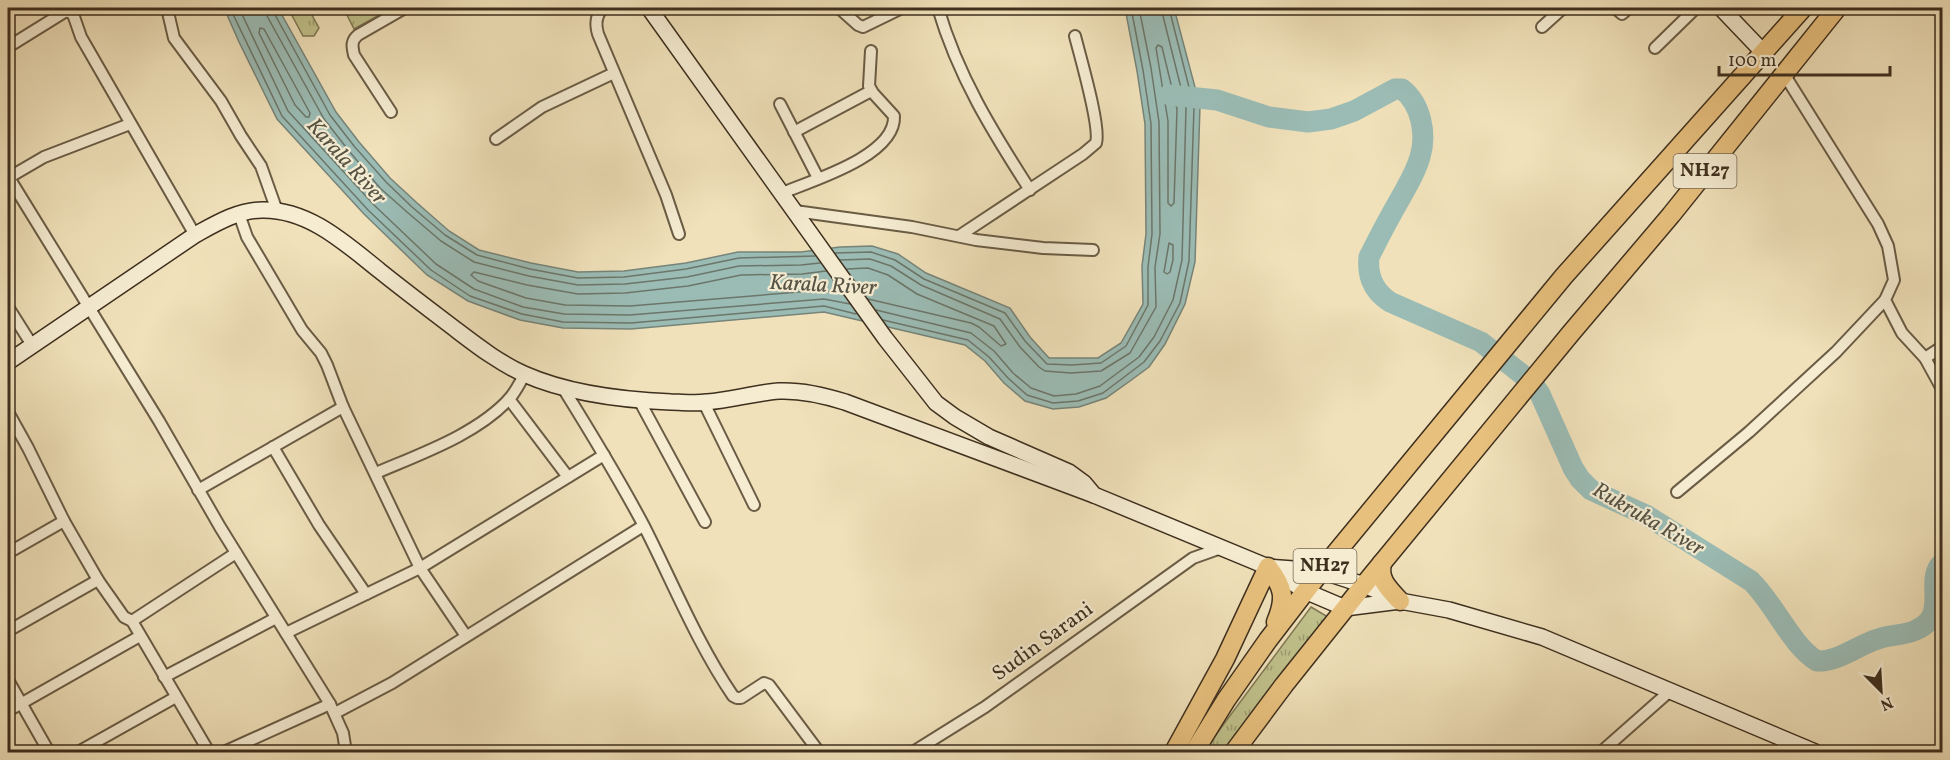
<svg xmlns="http://www.w3.org/2000/svg" width="1950" height="760" font-family="Vollkorn,serif">
  <defs>
    <pattern id="grass-tufts" width="24" height="20" patternUnits="userSpaceOnUse" patternTransform="scale(1.5)"><rect width="24" height="20" fill="#c0c18b"/><path d="M3 7l-1-3M5 7V3M7 7l1-3M15 17l-1-3M17 17v-4M19 17l1-3" fill="none" stroke="#9d9d71"/></pattern>
  </defs>
  <rect width="100%" height="100%" fill="#f0e1ba"/>
  <filter id="stains"><feTurbulence type="fractalNoise" baseFrequency=".00333" numOctaves="4"/><feColorMatrix values="0 0 0 0 .2 0 0 0 0 .09 0 0 0 0 .02 0 0 0 .5 -.17"/></filter>
  <radialGradient id="worn" r=".72"><stop offset=".6" stop-color="#630" stop-opacity="0"/><stop offset="1" stop-color="#630" stop-opacity=".3"/></radialGradient>
  <!-- grass -->
  <g fill="url(#grass-tufts)" stroke="#7f7854" stroke-width="1.5">
    <path d="M 288,8 L 308,8 L 319,28 L 314,36 L 303,36 Z"/>
    <path d="M 347,8 L 392,8 L 354,29 L 344,9 Z"/>
    <path d="M 1311,607 L 1328,617 L 1228,752 L 1203,752 Z"/>
  </g>
  <!-- water -->
  <path fill="#9bbcb5" stroke="#768479" stroke-width="1.5" d="M 224,8 L 278,8 L 336,112 L 359,142 L 390,178 L 416,202 L 449,231 L 479,250 L 531,263 L 578,272 L 624,271 L 686,263 L 738,252 L 801,252 L 840,247 L 872,246 L 898,254 L 926,273 L 1010,308 L 1030,337 L 1049,358 L 1098,358 L 1121,343 L 1143,304 L 1142,266 L 1146,234 L 1145,124 L 1137,71 L 1125,8 L 1174,8 L 1200,106 L 1195,262 L 1185,304 L 1165,344 L 1149,367 L 1130,381 L 1106,398 L 1079,407 L 1053,409 L 1025,401 L 1004,383 L 985,361 L 965,345 L 824,312 L 631,329 L 563,328 L 520,320 L 468,301 L 427,275 L 364,214 L 277,119 L 239,42 Z"/>
  <g fill="none" stroke-linecap="round" stroke-linejoin="round">
    <!-- shore -->
    <g stroke="#6c766a" stroke-width="1.5">
      <path d="M 230,8 L 282,116 L 368,210 L 431,270 L 470,296 L 522,314 L 563,322 L 631,323 L 824,306 L 856,314"/>
      <path d="M 239,8 L 288,111 L 374,205 L 436,264 L 474,289 L 523,307 L 564,314 L 630,315 L 824,299 L 850,304"/>
      <path d="M 266,8 L 267,16 L 324,119 L 349,151 L 380,188 L 407,212 L 441,241 L 474,262 L 529,276 L 578,285 L 625,284 L 687,277 L 739,266 L 801,265 L 820,263"/>
      <path d="M 273,8 L 274,13 L 330,115 L 354,146 L 386,182 L 412,207 L 445,235 L 477,255 L 530,269 L 578,278 L 624,277 L 686,269 L 739,258 L 815,256"/>
      <path d="M 260,28 L 264,29 L 310,113 L 309,117 L 306,117 L 295,105 L 259,33 Z"/>
      <path d="M 1158,45 L 1162,47 L 1177,109 L 1174,203 L 1171,206 L 1168,203 L 1168,121 L 1156,48 Z"/>
      <path d="M 1169,243 L 1173,245 L 1173,260 L 1170,272 L 1167,274 L 1164,272 Z"/>
      <path d="M 835,253 L 871,252 L 895,260 L 924,279 L 1005,313 L 1025,341 L 1047,364 L 1072,365 L 1101,363 L 1126,346 L 1148,305 L 1148,267 L 1152,234 L 1151,124 L 1143,70 L 1131,8"/>
      <path d="M 840,260 L 870,259 L 891,266 L 921,285 L 1000,319 L 1020,347 L 1039,367 L 1045,371 L 1071,373 L 1101,371 L 1130,353 L 1156,307 L 1155,267 L 1160,234 L 1159,122 L 1151,68 L 1139,8"/>
      <path d="M 847,269 L 868,268 L 888,275 L 917,294 L 994,326 L 1006,344 L 1001,346 L 979,327 L 971,323 L 868,299"/>
      <path d="M 826,271 L 802,274 L 741,275 L 688,286 L 625,293 L 578,294 L 527,285 L 474,272 L 471,275 L 478,281 L 526,298 L 565,305 L 630,306 L 823,290 L 842,293"/>
      <path d="M 876,310 L 971,333 L 994,351 L 1013,373 L 1031,388 L 1054,396 L 1076,394 L 1100,386 L 1139,357 L 1154,337 L 1173,300 L 1182,260 L 1186,108 L 1161,8"/>
      <path d="M 883,320 L 968,340 L 989,357 L 1008,378 L 1027,395 L 1053,403 L 1078,401 L 1103,393 L 1144,362 L 1160,341 L 1180,303 L 1189,261 L 1194,107 L 1169,8"/>
    </g>
    <!-- river -->
    <path stroke="#9bbcb5" stroke-width="21" d="M 1169,95 L 1217,100 L 1269,117 L 1308,122 L 1331,119 L 1354,111 L 1395,89 L 1402,89 C 1421,104 1427,134 1420,157 C 1416,172 1407,186 1400,199 C 1389,218 1379,237 1369,257 C 1367,276 1373,291 1390,302 L 1481,342 L 1524,376 L 1534,385 L 1540,394 L 1573,468 L 1580,479 L 1591,490 L 1646,515 L 1751,581 C 1774,603 1791,645 1817,661 C 1838,662 1858,645 1878,639 C 1891,634 1906,636 1918,629 C 1924,626 1929,622 1932,616 C 1940,599 1928,577 1942,563"/>
    <defs>
      <g id="street">
        <path d="M 64,8 L 66,11 L 73,14 L 81,37 L 195,235"/>
        <path d="M 167,8 L 174,38 L 221,101 L 241,136 L 261,166 L 277,211"/>
        <path d="M 603,8 C 596,15 595,24 598,34 L 666,195 L 679,234"/>
        <path d="M 839,8 L 858,25 L 863,27 L 902,8"/>
        <path d="M 938,8 C 958,76 992,131 1030,190"/>
        <path d="M 1615,8 L 1622,14 L 1629,8"/>
        <path d="M 1542,27 L 1563,8"/>
        <path d="M 8,47 L 66,11"/>
        <path d="M 1655,48 L 1696,8"/>
        <path d="M 1784,74 L 1878,224 L 1888,246 L 1894,280 L 1885,300 L 1902,333 L 1925,358 L 1942,389"/>
        <path d="M 780,104 L 818,178"/>
        <path d="M 391,112 L 354,55 C 352,46 351,41 358,35 L 405,8"/>
        <path d="M 794,132 L 871,91"/>
        <path d="M 496,139 L 542,107 L 614,73"/>
        <path d="M 8,176 L 159,421 L 220,527 L 330,704 L 343,733 L 346,752"/>
        <path d="M 8,178 L 44,157 L 130,124"/>
        <path d="M 782,193 C 811,181 896,156 894,116 L 873,93 L 869,86 L 871,51"/>
        <path d="M 795,211 L 912,227 L 976,240 L 1043,248 L 1093,250"/>
        <path d="M 239,214 L 247,237 L 302,330 L 321,353 L 327,365 L 343,407 L 420,568 L 466,636"/>
        <path d="M 959,236 L 1083,154 L 1096,143 C 1101,127 1080,56 1075,36"/>
        <path d="M 8,307 L 32,345"/>
        <path d="M 1925,358 L 1942,347"/>
        <path d="M 563,388 C 591,433 619,479 644,526 C 673,583 697,643 733,696 L 737,698 L 741,698 L 764,683 L 769,685 L 819,752"/>
        <path d="M 509,399 L 568,477"/>
        <path d="M 639,400 L 705,522"/>
        <path d="M 704,403 L 754,505"/>
        <path d="M 8,412 L 28,448 L 64,521 L 98,580 L 124,617 L 132,621 L 209,752"/>
        <path d="M 273,447 L 319,525 L 366,594"/>
        <path d="M 376,473 C 420,454 478,434 510,398 C 516,391 520,382 525,374"/>
        <path d="M 198,490 L 343,407"/>
        <path d="M 1677,492 L 1749,432 L 1836,352 L 1885,300"/>
        <path d="M 8,553 L 64,521"/>
        <path d="M 132,621 L 236,553"/>
        <path d="M 8,631 L 98,580"/>
        <path d="M 286,633 L 420,568 L 604,455"/>
        <path d="M 164,677 L 276,618"/>
        <path d="M 8,680 L 49,752"/>
        <path d="M 8,711 L 140,636"/>
        <path d="M 335,713 L 392,683 L 643,526"/>
        <path d="M 78,752 L 176,697"/>
        <path d="M 224,752 L 330,704"/>
        <path d="M 913,752 L 985,707 L 1193,558 L 1221,548"/>
        <path d="M 1601,752 L 1670,691"/>
      </g>
      <g id="secondary">
        <path d="M 649,8 L 885,338 L 936,403 L 955,417 L 989,437 L 1069,472 L 1084,483 L 1094,495 L 1268,567"/>
        <path d="M 1721,8 L 1763,52"/>
        <path d="M 8,362 L 195,235 C 215,224 238,210 262,210 C 309,209 346,244 380,271 C 406,292 433,312 459,332 C 480,348 500,363 524,374 C 569,394 622,400 671,402 C 682,402 695,404 707,402 C 731,400 755,393 779,391 C 802,390 823,395 845,402 L 1094,495"/>
        <path d="M 1400,601 L 1345,608 L 1305,591 L 1268,567 L 1321,571 L 1364,585 L 1400,601 L 1449,610 L 1542,637 L 1815,752"/>
      </g>
      <g id="highway">
        <path d="M 1382,563 C 1378,580 1389,589 1400,601"/>
        <path d="M 1174,752 L 1225,659 L 1268,567 C 1284,588 1286,598 1276,622"/>
        <path d="M 1194,752 L 1226,700 L 1268,640 L 1321,571 L 1564,276 L 1803,8"/>
        <path d="M 1234,752 L 1284,685 L 1359,591 L 1571,333 L 1671,215 L 1837,8"/>
      </g>
    </defs>
    <!-- street casing -->
    <use href="#street" stroke="#6a5c45" stroke-width="14"/>
    <!-- secondary casing -->
    <use href="#secondary" stroke="#3e2f1e" stroke-width="18"/>
    <!-- highway casing -->
    <use href="#highway" stroke="#3e2f1e" stroke-width="21"/>
    <!-- street -->
    <use href="#street" stroke="#f5ecd2" stroke-width="10"/>
    <!-- secondary -->
    <use href="#secondary" stroke="#f5ecd2" stroke-width="15"/>
    <!-- highway -->
    <use href="#highway" stroke="#e8c07d" stroke-width="18"/>
  </g>
  <g text-anchor="middle" dominant-baseline="central" stroke-width="4.5" stroke-linejoin="round" paint-order="stroke">
    <!-- shield labels -->
    <g fill="#f5ecd2" stroke="#756854" stroke-width="1.5">
      <rect x="1673.5" y="154" width="63" height="34" rx="4.5"/>
      <rect x="1293.5" y="549" width="63" height="34" rx="4.5"/>
    </g>
    <g font-size="20" font-weight="bold" fill="#3e2f1e">
      <text x="1705" y="171">NH27</text>
      <text x="1325" y="566">NH27</text>
    </g>
    <!-- street labels -->
    <g font-size="21" fill="#3e2f1e" stroke="#f5ecd2">
      <text transform="translate(1043 642) rotate(-36)">Sudin Sarani</text>
    </g>
    <!-- water labels -->
    <g font-size="22" font-style="italic" fill="#555244" stroke="#f5ecd2">
      <text transform="translate(346 162) rotate(48)">Karala River</text>
      <text transform="translate(823 286) rotate(3)">Karala River</text>
      <text transform="translate(1648 520) rotate(30)">Rukruka River</text>
    </g>
  </g>
  <!-- margin -->
  <rect width="1950" height="760" fill="none" stroke="#f0e1ba" stroke-width="30"/>
  <rect x="9" y="9" width="1932" height="742" fill="none" stroke="#3e2f1e" stroke-width="3"/>
  <rect x="15" y="15" width="1920" height="730" fill="none" stroke="#3e2f1e" stroke-width="1.5"/>
  <!-- north arrow -->
  <g transform="translate(1881 691) rotate(156)" stroke="#f5ecd2" stroke-width="4.5" paint-order="stroke">
  <path d="M0-4.5L10 22L0 15L-10 22Z" fill="#3e2f1e"/>
  <text y="-9" font-size="16" font-weight="bold" text-anchor="middle" fill="#3e2f1e">N</text>
  </g>
  <!-- scale -->
  <path d="M1719 66v9h171v-9" fill="none" stroke="#3e2f1e" stroke-width="3"/>
  <text x="1728" y="66" font-size="18" fill="#3e2f1e" stroke="#f5ecd2" stroke-width="4.5" paint-order="stroke">100 m</text>
  <rect width="100%" height="100%" filter="url(#stains)"/>
  <rect width="100%" height="100%" fill="url(#worn)"/>
</svg>
